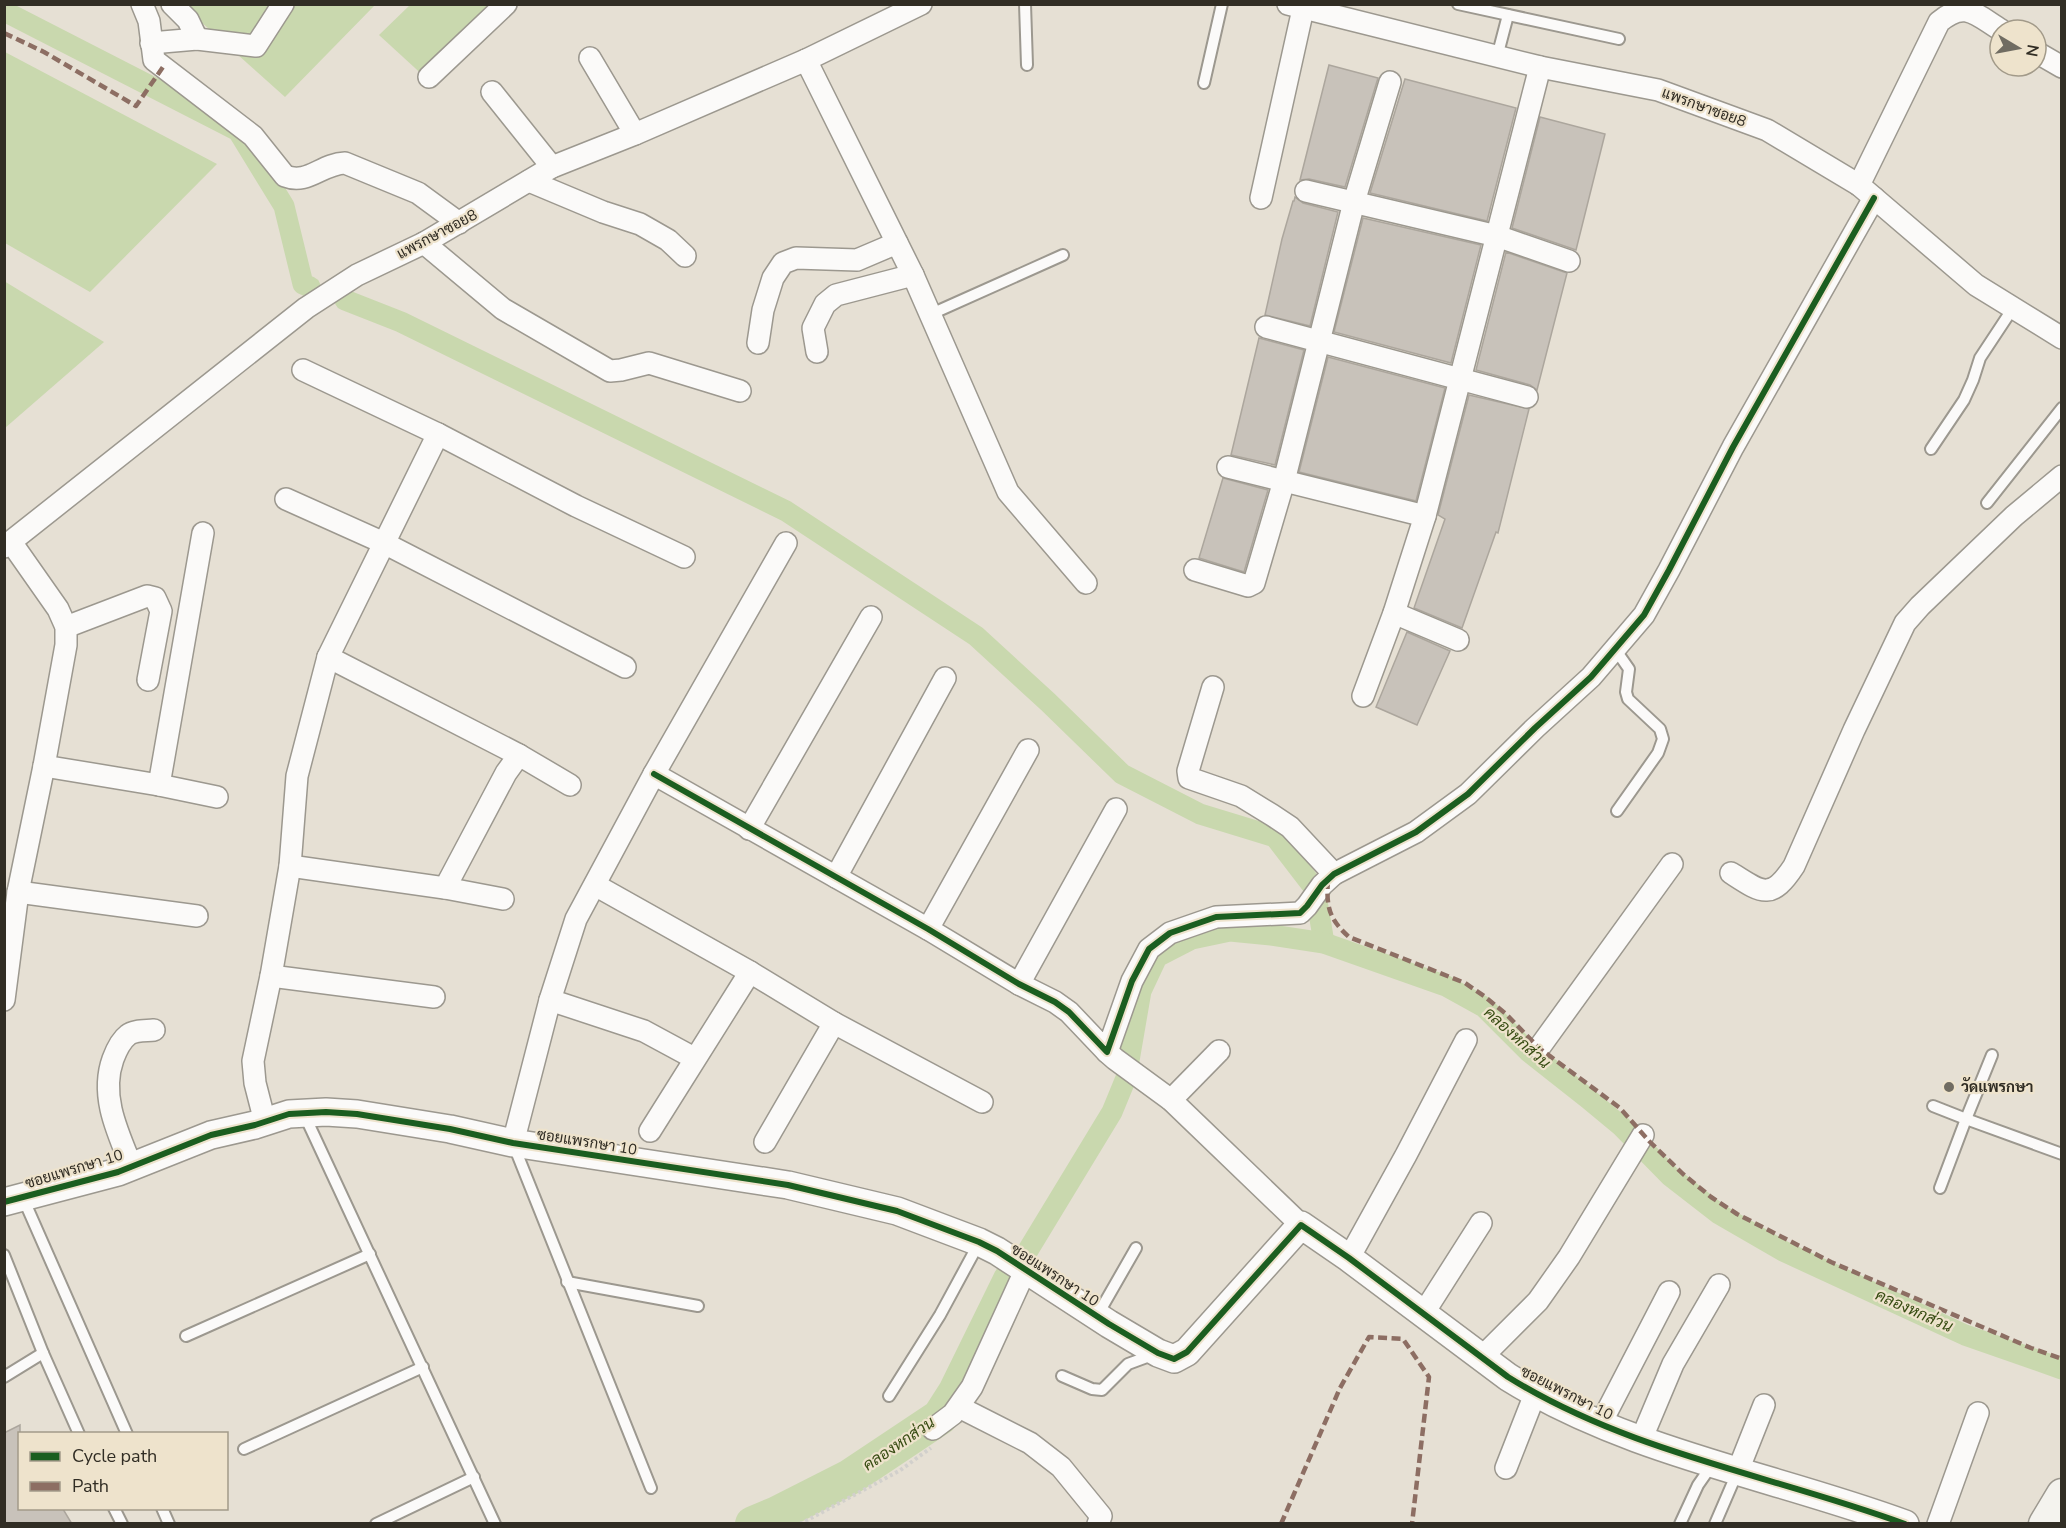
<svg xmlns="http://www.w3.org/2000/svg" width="2066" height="1528" font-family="'Nunito Sans',Sarabun,sans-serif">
  <rect width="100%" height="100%" fill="#e6e0d4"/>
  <!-- water -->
  <g fill="#c9d8ae">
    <path d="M 182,5 L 375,5 L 285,97 Z"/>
    <path d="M 410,5 L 508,5 L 427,79 L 379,35 Z"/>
    <path d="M 5,52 L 217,164 L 90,292 L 5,243 Z"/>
    <path d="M 4,281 L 104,342 L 5,428 L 4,428 Z"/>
  </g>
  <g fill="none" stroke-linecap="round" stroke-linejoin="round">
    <!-- canal -->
    <g stroke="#c9d8ae" stroke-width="21">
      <path d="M 4,11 L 238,131 L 284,206 L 303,284 L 310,287"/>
      <path d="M 345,300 L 401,322 L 786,511 L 976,636 L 1048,702 L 1122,774 L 1200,814 L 1275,837 L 1315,889 L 1324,943"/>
      <path d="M 1027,1252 L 1112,1112 L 1126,1078 L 1141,991 L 1157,957 L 1192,939 L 1230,931 L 1271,935 L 1324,943 L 1446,986 L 1484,1007 L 1529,1052 L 1586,1097 L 1621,1126 L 1670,1176 L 1719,1214 L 1783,1251 L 1965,1335 L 2062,1369"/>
    </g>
    <!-- river -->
    <path stroke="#c9d8ae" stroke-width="36" d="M 753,1524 L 777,1514 L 850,1477 L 940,1417 L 956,1392 L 1011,1280"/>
  </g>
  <!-- building -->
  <g fill="#c8c2ba" stroke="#aca69d" stroke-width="1.5">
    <path d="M 1329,65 L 1378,78 L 1345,187 L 1309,179 L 1300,180 Z"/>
    <path d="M 1405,79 L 1516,108 L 1487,221 L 1370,193 Z"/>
    <path d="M 1540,117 L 1605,134 L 1576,250 L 1512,228 Z"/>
    <path d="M 1295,197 L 1303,203 L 1338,212 L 1310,326 L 1265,315 L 1282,239 L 1293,201 L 1294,201 Z"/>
    <path d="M 1363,218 L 1481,245 L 1451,363 L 1334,332 Z"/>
    <path d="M 1506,252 L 1567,273 L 1537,390 L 1530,385 L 1476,370 Z"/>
    <path d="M 1259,338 L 1304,350 L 1275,465 L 1231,455 Z"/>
    <path d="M 1328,357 L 1445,388 L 1416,501 L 1299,472 Z"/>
    <path d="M 1469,395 L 1529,409 L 1498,533 L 1496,532 L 1462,628 L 1414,608 L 1445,519 L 1438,515 Z"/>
    <path d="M 1223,478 L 1268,490 L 1244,572 L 1199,558 Z"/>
    <path d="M 1407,632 L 1450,651 L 1417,725 L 1376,707 Z"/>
    <path d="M 20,1425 L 20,1509 L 63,1509 L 72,1524 L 4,1524 L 4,1433 Z"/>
  </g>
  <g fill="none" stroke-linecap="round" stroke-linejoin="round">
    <defs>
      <g id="service">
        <path d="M 1025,4 L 1027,65"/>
        <path d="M 1458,4 L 1619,39"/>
        <path d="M 1497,57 L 1508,15"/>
        <path d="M 1204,83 L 1222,4"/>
        <path d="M 929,315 L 1063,255"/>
        <path d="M 1931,449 L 1964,400 L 1973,380 L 1980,358 L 2013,308"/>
        <path d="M 1987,503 L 2062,408"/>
        <path d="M 1615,649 L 1629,669 L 1626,692 L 1628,699 L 1660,729 L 1663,739 L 1658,753 L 1617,811"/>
        <path d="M 1933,1106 L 1966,1119 L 1992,1055"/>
        <path d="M 304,1114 L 495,1524"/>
        <path d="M 514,1146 L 651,1488"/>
        <path d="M 1940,1188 L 1966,1119 L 2062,1154"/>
        <path d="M 23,1198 L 127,1434"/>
        <path d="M 4,1255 L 43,1353 L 79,1434"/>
        <path d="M 567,1282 L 698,1306"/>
        <path d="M 1097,1316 L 1136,1248"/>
        <path d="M 186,1336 L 370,1254"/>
        <path d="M 1062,1376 L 1092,1389 L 1102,1390 L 1128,1364 L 1155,1354"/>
        <path d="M 4,1377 L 43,1353"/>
        <path d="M 889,1396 L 940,1315 L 979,1243"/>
        <path d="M 244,1449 L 423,1367"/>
        <path d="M 114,1508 L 122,1524"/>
        <path d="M 162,1508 L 169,1524"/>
        <path d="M 376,1524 L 474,1477"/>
        <path d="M 1680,1524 L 1698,1485 L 1712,1465"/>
        <path d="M 1715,1524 L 1737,1473"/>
      </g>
      <g id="minor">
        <path d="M 142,4 L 149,21 L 154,60 L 253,136 L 285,176 C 308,185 321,164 345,163 L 418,193 L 459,223"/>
        <path d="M 172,4 L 188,20 L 197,39"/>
        <path d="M 1288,4 L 1540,67 L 1658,90 L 1767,130 L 1859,185 L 1976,285 L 2062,338"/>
        <path d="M 151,43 L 197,39 L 256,46 L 283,4"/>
        <path d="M 2036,52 L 2062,67"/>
        <path d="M 590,58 L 635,134"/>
        <path d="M 806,60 L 913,275 L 1008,492 L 1086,583"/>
        <path d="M 429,77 L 506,4"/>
        <path d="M 492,92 L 552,167"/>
        <path d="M 529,181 L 603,212 L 640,224 L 668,240 L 685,256"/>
        <path d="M 1859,185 L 1939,22 C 1965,0 1975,14 2001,30"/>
        <path d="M 1306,191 L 1497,236 L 1569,261"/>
        <path d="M 1261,198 L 1303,9"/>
        <path d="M 424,243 L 503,309 L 610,371 L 621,370 L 649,363 L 740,391"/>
        <path d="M 1266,327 L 1527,397"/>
        <path d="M 758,343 L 763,310 L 773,278 L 783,263 L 796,258 L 857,260 L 897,243"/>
        <path d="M 817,352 L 813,328 L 825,304 L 836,295 L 913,275"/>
        <path d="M 438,434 L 576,506 L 684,557"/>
        <path d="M 1228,467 L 1425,516"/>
        <path d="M 286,499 L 384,543 L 625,667"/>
        <path d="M 4,547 L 306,308 L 357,275 L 424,243 L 552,167 L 635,134 L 806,60 L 921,4"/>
        <path d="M 1195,570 L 1248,586 L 1254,583 L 1284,481 L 1354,202 L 1390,82"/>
        <path d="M 1394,613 L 1458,640"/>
        <path d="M 66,627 L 147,596 L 155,598 L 161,611 L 148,680"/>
        <path d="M 1213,687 L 1188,771 L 1189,778 L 1241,796 L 1272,815 L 1290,827 L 1334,874"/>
        <path d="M 1363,696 L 1394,613 L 1425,516 L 1540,67"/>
        <path d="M 519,755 L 570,785"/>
        <path d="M 44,766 L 159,785 L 217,797"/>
        <path d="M 654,774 L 928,929 L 1019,984 L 1055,1002 L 1069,1012 L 1107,1052 L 1132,981 L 1149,949 L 1170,933 L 1216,917 L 1300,913 L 1307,906 L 1322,885 L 1334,874 L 1416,832 L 1468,794 L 1535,728 L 1591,677 L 1644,615 L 1669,570 L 1733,447 L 1874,198"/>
        <path d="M 159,785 L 203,533"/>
        <path d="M 749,829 L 871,617"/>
        <path d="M 290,866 L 445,888 L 506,773 L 519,755 L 328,657"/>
        <path d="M 1731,873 C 1762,893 1771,901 1794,866 L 1854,730 L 1905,623 L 1920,606 L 2014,516 L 2062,476"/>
        <path d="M 836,877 L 945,678"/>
        <path d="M 595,885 L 750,972 L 834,1023 L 982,1102"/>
        <path d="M 445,888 L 503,899"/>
        <path d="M 18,892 L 197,916"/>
        <path d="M 928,929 L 1028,750"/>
        <path d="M 271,976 L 434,997"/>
        <path d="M 1019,984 L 1116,809"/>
        <path d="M 4,1000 L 18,892 L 44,766 L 66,645 L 66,627 L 58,609 L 11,542"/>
        <path d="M 550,1000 L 644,1031 L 694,1058"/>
        <path d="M 1539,1048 L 1672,864"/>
        <path d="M 1107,1052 L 1115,1059 L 1171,1100 L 1301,1225"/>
        <path d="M 1171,1100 L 1219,1051"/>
        <path d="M 265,1122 L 255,1083 L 253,1061 L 271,976 L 290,866 L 297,776 L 328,657 L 438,434 L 303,370"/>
        <path d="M 650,1131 L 750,972"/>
        <path d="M 765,1142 L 834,1023"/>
        <path d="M 513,1143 L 550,1000 L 576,919 L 654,774 L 786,543"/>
        <path d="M 131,1165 C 117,1131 100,1095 113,1059 C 116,1051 120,1041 128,1035 C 134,1030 146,1031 154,1030"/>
        <path d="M 1349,1258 L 1406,1155 L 1466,1040"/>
        <path d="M 1423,1314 L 1481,1223"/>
        <path d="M 1482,1357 L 1538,1301 L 1569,1257 L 1643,1135"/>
        <path d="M 959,1407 L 1030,1443 L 1061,1467 L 1101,1516 L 1098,1524"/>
        <path d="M 1600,1425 L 1669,1292"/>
        <path d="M 933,1429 L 953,1414 L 972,1387 L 1025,1271"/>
        <path d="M 1641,1440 L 1673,1364 L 1719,1285"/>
        <path d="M 1506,1468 L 1535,1394"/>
        <path d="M 1737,1473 L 1764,1405"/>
        <path d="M 1938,1524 L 1978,1413"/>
      </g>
      <path id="tertiary" d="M 4,1202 L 118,1172 L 211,1135 L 255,1125 L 289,1114 L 326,1112 L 357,1114 L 450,1129 L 513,1143 L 788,1185 L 897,1211 L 979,1242 L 997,1251 L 1109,1324 L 1158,1353 L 1174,1359 L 1187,1352 L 1301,1225 L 1349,1258 L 1508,1377 C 1630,1453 1772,1475 1905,1524"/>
      <path id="secondary" d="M 2044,1524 L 2062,1494"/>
    </defs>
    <!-- service casing -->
    <use href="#service" stroke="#9c988f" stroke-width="14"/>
    <!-- minor casing -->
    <use href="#minor" stroke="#9c988f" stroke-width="24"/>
    <!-- tertiary casing -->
    <use href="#tertiary" stroke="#9c988f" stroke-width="30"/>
    <!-- secondary casing -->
    <use href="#secondary" stroke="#9c988f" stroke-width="33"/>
    <!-- path -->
    <path stroke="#d2d0cc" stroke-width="4" stroke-dasharray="3 3" stroke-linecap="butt" d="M 800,1524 L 899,1471 L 931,1448"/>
    <!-- service -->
    <use href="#service" stroke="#fbfaf9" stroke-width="10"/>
    <!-- minor -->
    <use href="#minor" stroke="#fbfaf9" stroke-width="21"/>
    <!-- tertiary -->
    <use href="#tertiary" stroke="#fbfaf9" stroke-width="27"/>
    <!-- secondary -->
    <use href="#secondary" stroke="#f4f3ee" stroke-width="30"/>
    <!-- quiet -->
    <g stroke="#8d6e63" stroke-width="4.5" stroke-dasharray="9 4.5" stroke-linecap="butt">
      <path d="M 4,33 L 44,52 L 136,106 L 163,67"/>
      <path d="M 1328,880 C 1326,907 1329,919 1349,937 L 1465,983 L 1484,996 L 1506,1014 L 1539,1048 L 1620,1108 L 1649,1141 L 1683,1174 L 1711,1197 L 1737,1214 L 1831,1262 L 2031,1348 L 2062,1359"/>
      <path d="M 1281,1524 L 1340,1388 L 1369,1337 L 1403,1339 L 1429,1377 L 1412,1524"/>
    </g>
    <defs>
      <g id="cycleway">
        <path d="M 654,774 L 928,929 L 1019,984 L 1055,1002 L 1069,1012 L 1107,1052 L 1132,981 L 1149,949 L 1170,933 L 1216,917 L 1300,913 L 1307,906 L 1322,885 L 1334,874 L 1416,832 L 1468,794 L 1535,728 L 1591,677 L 1644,615 L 1669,570 L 1733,447 L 1874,198"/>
        <path d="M 4,1202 L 118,1172 L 211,1135 L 255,1125 L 289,1114 L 326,1112 L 357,1114 L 450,1129 L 513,1143 L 788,1185 L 897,1211 L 979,1242 L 997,1251 L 1109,1324 L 1158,1353 L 1174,1359 L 1187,1352 L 1301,1225 L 1349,1258 L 1508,1377 C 1630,1453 1772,1475 1905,1524"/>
      </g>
    </defs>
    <!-- cycleway casing -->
    <use href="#cycleway" stroke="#eee3cc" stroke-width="10"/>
    <!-- cycleway -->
    <use href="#cycleway" stroke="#1b5e20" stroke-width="6"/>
  </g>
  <!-- markers -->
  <circle fill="#706c62" stroke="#eee3cc" stroke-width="2" cx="1949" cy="1087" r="6"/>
  <g text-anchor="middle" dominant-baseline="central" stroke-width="4.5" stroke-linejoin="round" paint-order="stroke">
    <!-- street labels -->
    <g font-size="15" fill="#312d24" stroke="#eee3cc">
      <text transform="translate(1704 107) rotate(20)">แพรกษาซอย8</text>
      <text transform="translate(437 234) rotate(-28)">แพรกษาซอย8</text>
      <text transform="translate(587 1142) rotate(9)">ซอยแพรกษา 10</text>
      <text transform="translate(74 1169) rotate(-17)">ซอยแพรกษา 10</text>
      <text transform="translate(1055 1275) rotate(33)">ซอยแพรกษา 10</text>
      <text transform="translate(1567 1393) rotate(27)">ซอยแพรกษา 10</text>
    </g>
    <!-- poi labels -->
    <g font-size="15" font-weight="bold" fill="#312d24" stroke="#eee3cc" text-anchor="start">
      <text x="1961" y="1087">วัดแพรกษา</text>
    </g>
    <!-- water labels -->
    <g font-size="16" font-style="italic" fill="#374c12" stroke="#eee3cc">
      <text transform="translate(1517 1038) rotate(42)">คลองหกส่วน</text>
      <text transform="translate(1914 1311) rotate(24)">คลองหกส่วน</text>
      <text transform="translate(899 1444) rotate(-34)">คลองหกส่วน</text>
    </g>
  </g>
  <!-- border -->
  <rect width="2066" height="1528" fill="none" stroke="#312d24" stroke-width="12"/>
  <!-- legend -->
  <rect x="18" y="1432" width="210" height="78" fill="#eee3cc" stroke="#a29a89" stroke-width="1.5"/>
  <rect x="30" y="1452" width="30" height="9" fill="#1b5e20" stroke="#a29a89" stroke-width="1.5"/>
  <text x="72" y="1462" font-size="18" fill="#312d24">Cycle path</text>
  <rect x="30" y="1482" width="30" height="9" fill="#8d6e63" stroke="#a29a89" stroke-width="1.5"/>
  <text x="72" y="1492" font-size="18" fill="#312d24">Path</text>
  <!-- north arrow -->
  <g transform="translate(2018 48) rotate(100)"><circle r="28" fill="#eee3cc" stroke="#a29a89" stroke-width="1.5"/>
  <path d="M0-4.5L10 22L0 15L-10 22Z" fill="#706c62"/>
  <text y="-9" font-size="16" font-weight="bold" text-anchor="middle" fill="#312d24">N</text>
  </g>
</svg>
